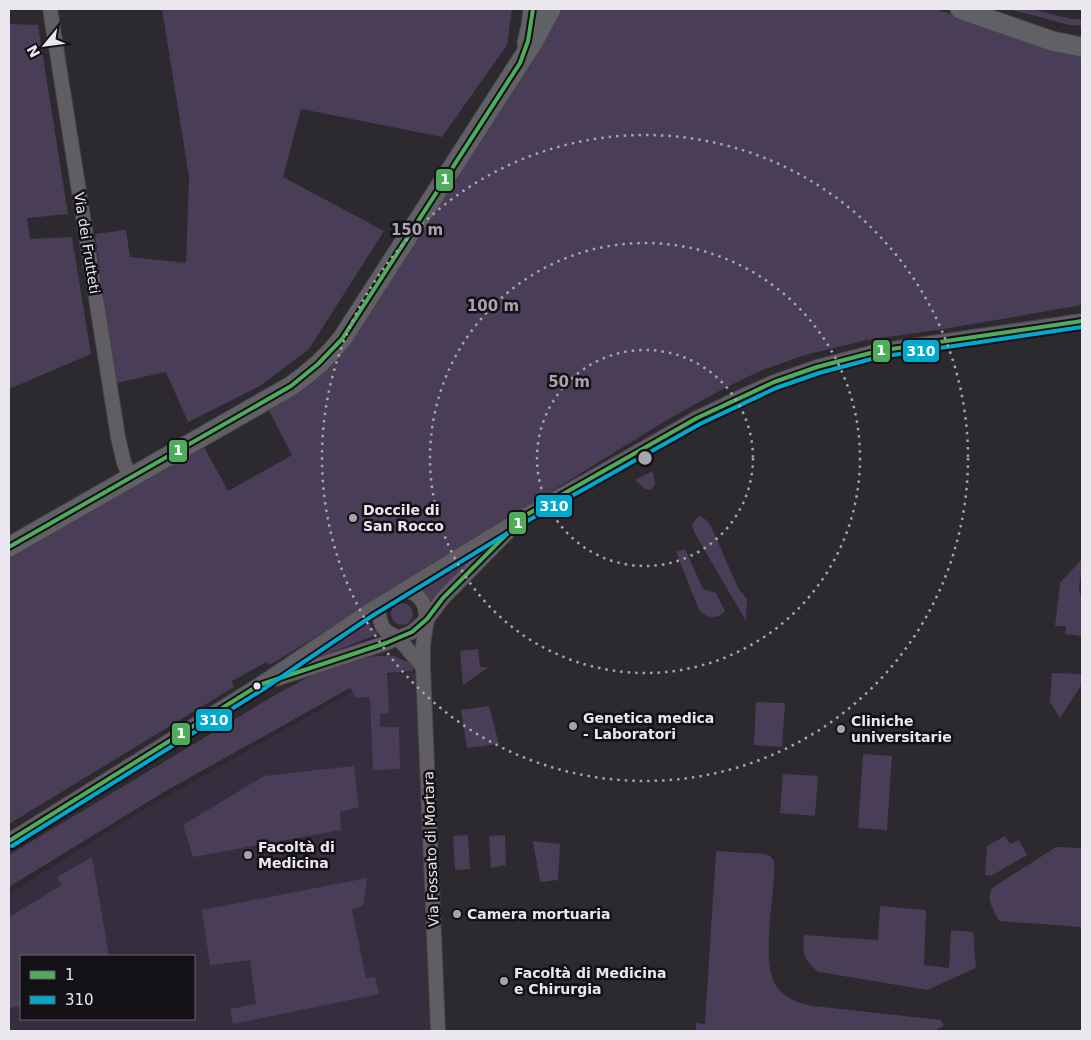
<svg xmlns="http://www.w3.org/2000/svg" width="1091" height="1040" font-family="'DejaVu Sans',sans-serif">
  <rect width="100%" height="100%" fill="#2c292f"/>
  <!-- built -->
  <path fill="#362d3e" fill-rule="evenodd" d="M 416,672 L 432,1031 L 9,1031 L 9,894 L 135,815 L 351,692 L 390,674 ZM 21,956 L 194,956 L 194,1019 L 21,1019 Z"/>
  <!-- green -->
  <g fill="#4a3d57">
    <path d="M 162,9 L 512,9 L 507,45 L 442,137 L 301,109 L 283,177 L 384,231 L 309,349 L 260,386 L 188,422 L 166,372 L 116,383 L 95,234 L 126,230 L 130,257 L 186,263 L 189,177 Z"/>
    <path d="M 557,9 L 936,9 L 1035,44 L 1082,52 L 1082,305 L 944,329 L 867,340 L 805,355 L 760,371 L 723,389 L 667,420 L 270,665 L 267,662 L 232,681 L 234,687 L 9,824 L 9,558 L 203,445 L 228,491 L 292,455 L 268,409 C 298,390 328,374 349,345 Z"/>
    <path d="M 1009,9 L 1030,9 L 1072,19 L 1082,19 L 1082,26 L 1069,25 Z"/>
    <path d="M 9,24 L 38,25 L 68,214 L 27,218 L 30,239 L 72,237 L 91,354 L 9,389 Z"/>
    <path d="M 653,471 L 655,485 L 651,490 L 645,489 L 635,480 Z"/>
    <path d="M 700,516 L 705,519 L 711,526 L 738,588 L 747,599 L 746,621 L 694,532 L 692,525 L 696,519 Z"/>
    <path d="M 485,547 L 432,602 L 420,587 Z"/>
    <path d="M 685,549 L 703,589 L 716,593 L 725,611 C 718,620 705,618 699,610 L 676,552 Z"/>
    <path d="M 1082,559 L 1082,573 L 1080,579 L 1079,589 L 1082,600 L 1082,636 L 1065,634 L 1066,626 L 1055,626 L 1060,583 Z"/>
    <circle cx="402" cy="614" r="11"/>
    <path d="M 371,617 L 370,626 L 378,634 L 295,667 Z"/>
    <path d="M 478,649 L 480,667 L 489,667 L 463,685 L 460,651 Z"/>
    <path d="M 376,656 L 394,656 L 413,664 L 413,671 L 387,673 L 389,713 L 380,714 L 380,727 L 399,727 L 400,769 L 373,770 L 370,697 L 356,698 L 350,688 L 164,792 L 9,887 L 9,855 L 275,695 L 316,673 L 339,664 Z"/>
    <path d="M 1052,673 L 1082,674 L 1082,684 L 1060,718 L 1050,702 Z"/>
    <path d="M 756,702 L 785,703 L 782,747 L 754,745 Z"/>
    <path d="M 489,706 L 499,744 L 467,748 L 461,710 Z"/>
    <path d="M 863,754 L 892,756 L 887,830 L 858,828 Z"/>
    <path d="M 354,766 L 359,807 L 340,812 L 341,830 L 193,857 L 183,825 L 264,776 Z"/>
    <path d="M 783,774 L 818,776 L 815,816 L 780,813 Z"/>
    <path d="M 468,835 L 470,869 L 455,870 L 453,836 Z"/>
    <path d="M 505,835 L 506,865 L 491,868 L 489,836 Z"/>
    <path d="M 1005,836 L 1010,844 L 1019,840 L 1027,855 L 991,876 L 985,875 L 987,846 Z"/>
    <path d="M 533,841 L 560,844 L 558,880 L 540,882 Z"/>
    <path d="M 1056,847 L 1082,848 L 1082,927 L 999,921 C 993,909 986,900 992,888 Z"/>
    <path d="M 716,851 L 764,854 L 770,856 L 774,861 C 777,894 756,968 781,992 C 790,1000 802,1004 813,1006 L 941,1020 L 944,1026 L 937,1029 L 937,1031 L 696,1031 L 696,1023 L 705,1024 Z"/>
    <path d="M 92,857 L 109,956 L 21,956 L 21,1006 L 9,1008 L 9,917 L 62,885 L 57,877 Z"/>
    <path d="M 367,878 L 363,906 L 352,909 L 366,978 L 375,977 L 379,994 L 233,1024 L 230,1009 L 256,1004 L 250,960 L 210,965 L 202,910 Z"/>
    <path d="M 880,906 L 926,910 L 924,965 L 949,968 L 951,930 L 973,932 L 976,968 L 927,990 L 819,972 C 804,961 802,952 804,935 L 878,940 Z"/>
  </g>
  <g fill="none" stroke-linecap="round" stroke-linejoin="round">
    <defs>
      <g id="minor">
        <path d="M 50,9 L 118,437 L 124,463 L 130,476"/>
        <path d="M 404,590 C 420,592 427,605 426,620"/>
        <path d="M 381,604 L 378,613 L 382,626 L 387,632 L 398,638 L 423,667"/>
        <path d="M 427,619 L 423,645 L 423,667 L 438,1031"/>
        <path d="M 276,679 L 386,643 L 412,632 L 427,619 L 443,598 L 507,533"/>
        <path d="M 9,841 L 259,685 L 369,611 L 526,515 L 583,483 L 697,418 L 743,396 L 774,382 L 817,367 L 878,351 L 1082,321"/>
      </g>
      <g id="secondary">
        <path d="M 960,9 L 1052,41 L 1082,47"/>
        <path d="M 527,43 L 531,26 L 533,9"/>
        <path d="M 9,547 L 291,386 C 311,372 327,358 342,339 L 535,39 L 551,9"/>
      </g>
    </defs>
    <!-- minor casing -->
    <use href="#minor" stroke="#48454a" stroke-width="16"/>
    <!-- secondary casing -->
    <use href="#secondary" stroke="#48454a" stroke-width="21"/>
    <!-- minor -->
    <use href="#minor" stroke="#605e62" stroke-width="14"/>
    <!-- secondary -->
    <use href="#secondary" stroke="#5f6165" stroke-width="19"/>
    <defs>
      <g id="bus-1">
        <path d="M 9,547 L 291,386 L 318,364 L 342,339 L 520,63 L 528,41 L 533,9"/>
        <path d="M 9,841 L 259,685 L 386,643 L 412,632 L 427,619 L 443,598 L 526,515 L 697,418 L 774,382 L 817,367 L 878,351 L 1082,321"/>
      </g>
      <path id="bus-2" d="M 12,846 L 262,690 L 372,616 L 529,520 L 700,424 L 776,388 L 819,373 L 879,357 L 1082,327"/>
    </defs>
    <!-- bus-1 casing -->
    <use href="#bus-1" stroke="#131016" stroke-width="8"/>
    <!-- bus-2 casing -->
    <use href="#bus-2" stroke="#131016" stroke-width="8"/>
    <!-- bus-1 -->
    <use href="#bus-1" stroke="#4dad5b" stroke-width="4"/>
    <!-- bus-2 -->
    <use href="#bus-2" stroke="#00a9ce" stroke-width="4"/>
  </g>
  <!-- distance rings -->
  <g fill="none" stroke="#a8a4ac" stroke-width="2.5" stroke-dasharray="2.5 5">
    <circle cx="645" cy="458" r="108"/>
    <circle cx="645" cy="458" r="215"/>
    <circle cx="645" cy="458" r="323"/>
  </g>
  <!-- markers -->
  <g fill="#a8a4ac" stroke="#131016" stroke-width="2">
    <circle cx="353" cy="518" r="5"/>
    <circle cx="573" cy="726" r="5"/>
    <circle cx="841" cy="729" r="5"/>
    <circle cx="248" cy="855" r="5"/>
    <circle cx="457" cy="914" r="5"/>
    <circle cx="504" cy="981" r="5"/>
  </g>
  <circle fill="#ebe7ef" stroke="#131016" stroke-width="2" cx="257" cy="686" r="4.5"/>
  <g text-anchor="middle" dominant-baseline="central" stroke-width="5" stroke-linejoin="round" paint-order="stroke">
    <!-- street labels -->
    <g font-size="14" fill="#ebe7ef" stroke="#131016">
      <text transform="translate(87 243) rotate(81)">Via dei Frutteti</text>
      <text transform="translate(431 849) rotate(-92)">Via Fossato di Mortara</text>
    </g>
    <!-- poi labels -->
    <g font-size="14" font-weight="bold" fill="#ebe7ef" stroke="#131016" text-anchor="start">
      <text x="363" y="510">Doccile di<tspan x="363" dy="16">San Rocco</tspan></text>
      <text x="583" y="718">Genetica medica<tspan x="583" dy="16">- Laboratori</tspan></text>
      <text x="851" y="721">Cliniche<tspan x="851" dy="16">universitarie</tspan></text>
      <text x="258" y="847">Facoltà di<tspan x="258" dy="16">Medicina</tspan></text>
      <text x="467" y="914">Camera mortuaria</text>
      <text x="514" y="973">Facoltà di Medicina<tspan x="514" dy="16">e Chirurgia</tspan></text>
    </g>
  </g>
  <circle cx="645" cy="458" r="8" fill="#a8a4ac" stroke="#131016" stroke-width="2.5"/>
  <g font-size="15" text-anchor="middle" font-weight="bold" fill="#a8a4ac" stroke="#131016" stroke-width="5" stroke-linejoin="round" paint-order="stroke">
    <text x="417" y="235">150 m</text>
    <text x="493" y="311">100 m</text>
    <text x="569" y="387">50 m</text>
  </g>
  <g stroke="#131016" stroke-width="2">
    <rect x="435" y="168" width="19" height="24" rx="5" fill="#4dad5b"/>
    <rect x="872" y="339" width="19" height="24" rx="5" fill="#4dad5b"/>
    <rect x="902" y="339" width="38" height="24" rx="5" fill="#00a9ce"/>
    <rect x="168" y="439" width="20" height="24" rx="5" fill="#4dad5b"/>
    <rect x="535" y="494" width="38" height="24" rx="5" fill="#00a9ce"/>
    <rect x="508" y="511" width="19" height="24" rx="5" fill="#4dad5b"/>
    <rect x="195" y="708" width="38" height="24" rx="5" fill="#00a9ce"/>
    <rect x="171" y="722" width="20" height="24" rx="5" fill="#4dad5b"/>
  </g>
  <g font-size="14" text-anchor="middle" font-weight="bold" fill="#fff">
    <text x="445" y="184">1</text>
    <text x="881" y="355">1</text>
    <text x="921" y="356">310</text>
    <text x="178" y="455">1</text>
    <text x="554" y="511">310</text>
    <text x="518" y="528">1</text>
    <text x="214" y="725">310</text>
    <text x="181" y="738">1</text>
  </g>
  <!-- border -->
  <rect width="1091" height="1040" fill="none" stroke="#ebe7ef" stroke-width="20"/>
  <!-- legend -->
  <rect x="20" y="955" width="175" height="65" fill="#131016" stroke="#69666d"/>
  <rect x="30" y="971" width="25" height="8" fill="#4dad5b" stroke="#69666d"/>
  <text x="65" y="980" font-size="15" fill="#ebe7ef">1</text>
  <rect x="30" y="996" width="25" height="8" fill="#00a9ce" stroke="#69666d"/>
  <text x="65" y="1005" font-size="15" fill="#ebe7ef">310</text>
  <!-- north arrow -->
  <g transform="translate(45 45) rotate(241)" stroke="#131016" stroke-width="4" paint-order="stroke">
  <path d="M0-4L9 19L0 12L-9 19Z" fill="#ebe7ef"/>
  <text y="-8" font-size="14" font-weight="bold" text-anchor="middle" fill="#ebe7ef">N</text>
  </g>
</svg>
